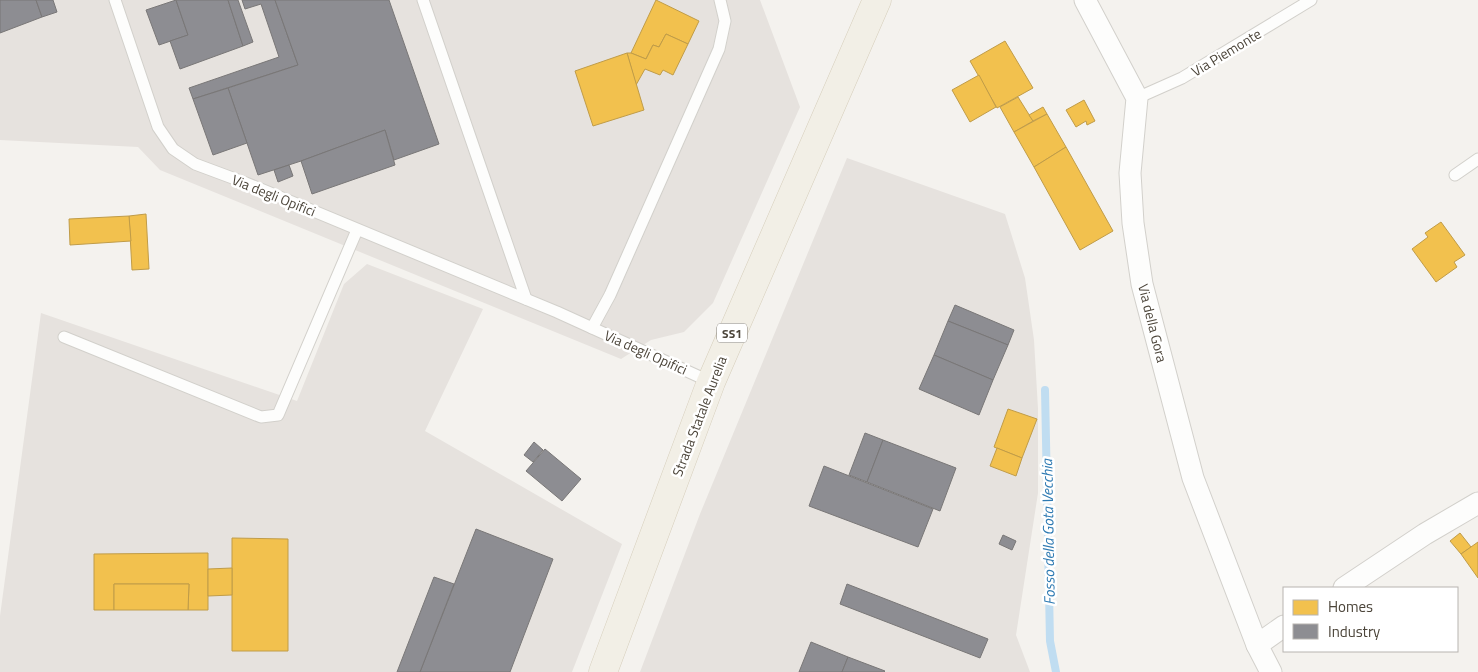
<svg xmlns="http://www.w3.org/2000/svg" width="1478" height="672" font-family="'Titillium Web',sans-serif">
  <rect width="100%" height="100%" fill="#f4f2ee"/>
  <!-- industrial -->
  <g fill="#e6e2de">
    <path d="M 0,0 L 760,0 L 800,107 L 713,303 L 684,332 L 651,340 L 621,359 L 160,170 L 138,147 L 0,140 Z"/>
    <path d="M 847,158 L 1005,214 L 1025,278 L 1034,340 L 1038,409 L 1038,493 L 1016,635 L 1030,672 L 640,672 L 700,514 Z"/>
    <path d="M 367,264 L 483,309 L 425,431 L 622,544 L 572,672 L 0,672 L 0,616 L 41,313 L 297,401 L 344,284 Z"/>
  </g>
  <!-- homes -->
  <g fill="#f2c14e" stroke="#c09c48">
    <path d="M 656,0 L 699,21 L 688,44 L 666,34 L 659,47 L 653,45 L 646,59 L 631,53 Z"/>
    <path d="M 666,34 L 688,44 L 673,75 L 663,70 L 660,75 L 645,69 L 636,85 L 627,53 L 631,53 L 646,59 L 653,45 L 659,47 Z"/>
    <path d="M 1005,41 L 1033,88 L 997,108 L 970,61 Z"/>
    <path d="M 627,53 L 644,110 L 593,126 L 575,71 Z"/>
    <path d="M 979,75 L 996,107 L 970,122 L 952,90 Z"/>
    <path d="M 1018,97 L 1033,121 L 1014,132 L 1000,107 Z"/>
    <path d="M 1084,100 L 1095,121 L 1087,125 L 1086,121 L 1076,127 L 1066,110 Z"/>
    <path d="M 1043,107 L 1047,114 L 1033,121 L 1029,115 Z"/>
    <path d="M 1047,114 L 1066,147 L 1034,167 L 1014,132 Z"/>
    <path d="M 1066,147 L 1113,231 L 1080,250 L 1034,167 Z"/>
    <path d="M 146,214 L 149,269 L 132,270 L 129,216 Z"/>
    <path d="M 129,216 L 131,241 L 70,245 L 69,219 Z"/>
    <path d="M 1441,222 L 1465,255 L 1454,262 L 1457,267 L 1436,282 L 1412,249 L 1428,237 L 1425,233 Z"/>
    <path d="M 1008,409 L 1037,419 L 1022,458 L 994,447 Z"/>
    <path d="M 997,448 L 1022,458 L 1016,476 L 990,466 Z"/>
    <path d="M 1460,533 L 1471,547 L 1461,554 L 1450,541 Z"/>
    <path d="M 232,538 L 288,539 L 288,651 L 232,651 Z"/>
    <path d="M 1478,542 L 1478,578 L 1461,554 Z"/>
    <path d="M 208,553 L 208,610 L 188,610 L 189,584 L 114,584 L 114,610 L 94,610 L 94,554 Z"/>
    <path d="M 232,568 L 232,595 L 208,596 L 208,569 Z"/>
    <path d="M 114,584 L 189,584 L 188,610 L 114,610 Z"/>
  </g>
  <!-- industry -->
  <g fill="#8d8d92" stroke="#797777">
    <path d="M 0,0 L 36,0 L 42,17 L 0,33 Z"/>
    <path d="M 36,0 L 53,0 L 57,12 L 42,17 Z"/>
    <path d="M 176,0 L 188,35 L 159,45 L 146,10 Z"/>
    <path d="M 176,0 L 228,0 L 243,46 L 180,69 L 170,41 L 188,35 Z"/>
    <path d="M 228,0 L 238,0 L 253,42 L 243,46 Z"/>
    <path d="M 242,0 L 275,0 L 298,65 L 193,99 L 189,88 L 279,57 L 261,4 L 245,9 Z"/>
    <path d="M 275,0 L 389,0 L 439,144 L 394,160 L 385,130 L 301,161 L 258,175 L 228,88 L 298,65 Z"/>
    <path d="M 228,88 L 247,143 L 213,155 L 193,99 Z"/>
    <path d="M 385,130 L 395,165 L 312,194 L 301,161 Z"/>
    <path d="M 289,165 L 293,176 L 278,182 L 274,170 Z"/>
    <path d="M 955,305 L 1014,330 L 1008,345 L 948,321 Z"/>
    <path d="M 948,321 L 1008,345 L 993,380 L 934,355 Z"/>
    <path d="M 934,355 L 993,380 L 979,415 L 919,389 Z"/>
    <path d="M 865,433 L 883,440 L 867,482 L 849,475 Z"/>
    <path d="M 883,440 L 956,468 L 940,511 L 867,482 Z"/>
    <path d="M 534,442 L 543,450 L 533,462 L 524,455 Z"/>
    <path d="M 545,449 L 581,479 L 562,501 L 526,471 Z"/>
    <path d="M 824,466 L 933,509 L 918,547 L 809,506 Z"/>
    <path d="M 476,529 L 553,559 L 510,672 L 420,672 Z"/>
    <path d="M 1003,535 L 1016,541 L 1012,550 L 999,544 Z"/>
    <path d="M 434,577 L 454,584 L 420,672 L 397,672 Z"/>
    <path d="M 847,584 L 988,639 L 980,658 L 840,604 Z"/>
    <path d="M 811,642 L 848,657 L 842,672 L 799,672 Z"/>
    <path d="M 848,657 L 885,671 L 884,672 L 842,672 Z"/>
  </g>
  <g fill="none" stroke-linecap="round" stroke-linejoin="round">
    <!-- stream -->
    <path stroke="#c0ddf1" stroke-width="8" d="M 1045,390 L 1050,641 L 1056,672"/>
    <defs>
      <g id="service">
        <path d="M 115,0 L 158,127 L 173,149 L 195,164 L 246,183 L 557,312 L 711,382"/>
        <path d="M 423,0 L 526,299"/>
        <path d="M 1137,98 L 1182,78 L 1311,0"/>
        <path d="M 1455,175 L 1478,159"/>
        <path d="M 592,328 L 610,295 L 719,49 L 725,21 L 720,0"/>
        <path d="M 64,337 L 261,417 L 278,415 L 357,230"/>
      </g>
      <g id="minor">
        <path d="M 1085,0 L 1137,98 L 1130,173 L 1133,223 L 1142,284 L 1193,478 L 1257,645 L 1271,672"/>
        <path d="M 1344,588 L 1425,534 L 1478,503"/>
        <path d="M 1257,645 L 1284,626"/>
      </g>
      <path id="primary" d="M 603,672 L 711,382 L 877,0"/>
    </defs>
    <!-- service casing -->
    <use href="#service" stroke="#d2d0cb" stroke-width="13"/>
    <!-- minor casing -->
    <use href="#minor" stroke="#d2d0cb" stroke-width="23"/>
    <!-- primary casing -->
    <use href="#primary" stroke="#d6cebb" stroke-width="29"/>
    <!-- service -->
    <use href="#service" stroke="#fdfdfc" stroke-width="11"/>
    <!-- minor -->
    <use href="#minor" stroke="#fdfdfc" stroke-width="21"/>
    <!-- primary -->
    <use href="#primary" stroke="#f2efe6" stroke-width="28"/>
  </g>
  <g text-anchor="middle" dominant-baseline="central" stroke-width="5" stroke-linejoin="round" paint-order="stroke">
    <!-- shield labels -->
    <rect fill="#fff" stroke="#817c74" stroke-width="1" x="717" y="323.5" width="30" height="19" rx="4"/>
    <g font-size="12" font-weight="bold" fill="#4b4439">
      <text x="732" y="333">SS1</text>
    </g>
    <!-- street labels -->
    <g font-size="14" fill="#4b4439" stroke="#fff">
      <text transform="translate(1226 52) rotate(-31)">Via Piemonte</text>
      <text transform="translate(274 195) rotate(22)">Via degli Opifici</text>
      <text transform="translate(1153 323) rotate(76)">Via della Gora</text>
      <text transform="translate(646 352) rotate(24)">Via degli Opifici</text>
      <text transform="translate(699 416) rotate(-69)">Strada Statale Aurelia</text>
    </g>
    <!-- water labels -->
    <g font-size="15" font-style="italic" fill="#2e7ab2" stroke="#fff">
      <text transform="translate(1048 532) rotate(-91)">Fosso della Gota Vecchia</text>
    </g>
  </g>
  <!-- legend -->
  <rect x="1283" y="587" width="175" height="65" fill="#ffffff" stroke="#b7b4b0"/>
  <rect x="1293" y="600" width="25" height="15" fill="#f2c14e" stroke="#b7b4b0"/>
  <text x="1328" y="612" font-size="15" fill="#4b4439">Homes</text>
  <rect x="1293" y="624" width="25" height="15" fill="#8d8d92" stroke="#b7b4b0"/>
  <text x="1328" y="637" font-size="15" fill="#4b4439">Industry</text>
</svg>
